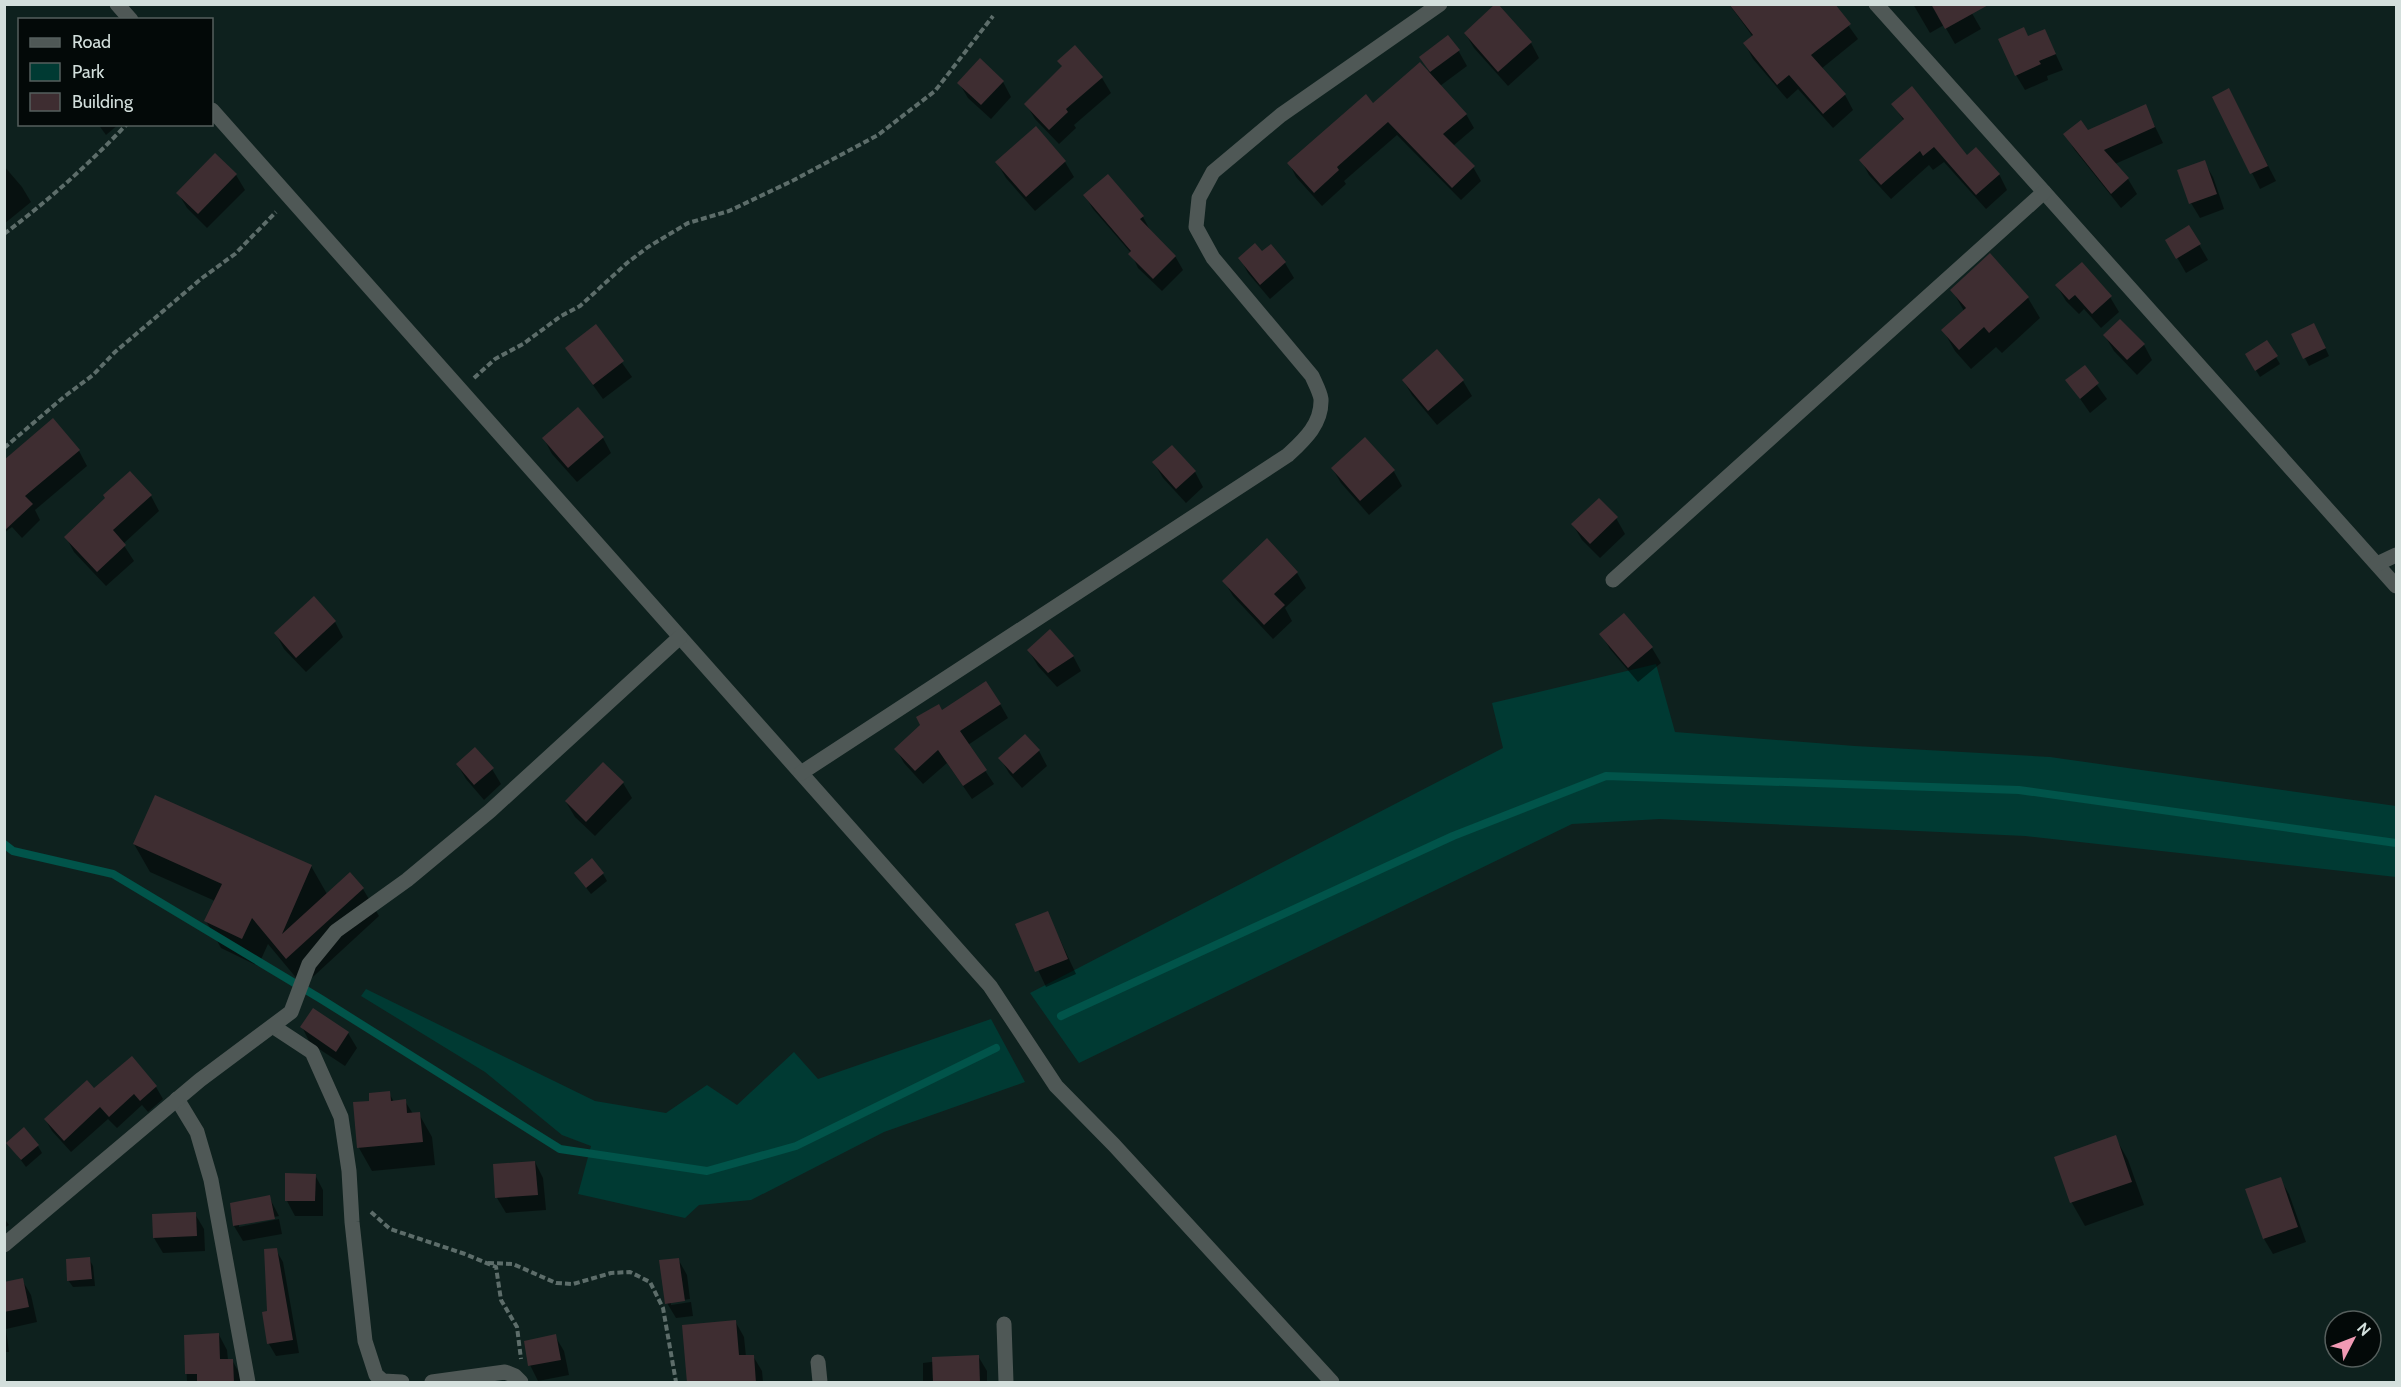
<svg xmlns="http://www.w3.org/2000/svg" width="2401" height="1387" font-family="Cabin,sans-serif">
  <rect width="100%" height="100%" fill="#0e211e"/>
  <!-- green -->
  <g fill="#003a33">
    <path d="M 1656,664 L 1675,732 L 1855,746 L 2050,757 L 2396,806 L 2396,877 L 2025,836 L 1660,819 L 1572,824 L 1079,1063 L 1030,993 L 1503,748 L 1492,703 Z"/>
    <path d="M 366,989 L 595,1101 L 666,1113 L 707,1085 L 737,1105 L 794,1052 L 818,1079 L 991,1019 L 1025,1082 L 884,1132 L 751,1200 L 699,1205 L 685,1218 L 578,1194 L 591,1146 L 562,1135 L 485,1072 L 361,996 Z"/>
  </g>
  <!-- shadow -->
  <g fill="#0007">
    <path d="M 1729,4 L 1833,4 L 1858,39 L 1821,69 L 1845,95 L 1853,110 L 1833,128 L 1798,89 L 1787,99 L 1753,59 L 1745,44 L 1753,37 Z"/>
    <path d="M 1913,4 L 1975,4 L 1969,8 L 1981,29 L 1955,44 L 1944,25 L 1930,33 Z"/>
    <path d="M 2045,31 L 2063,70 L 2047,76 L 2048,80 L 2025,90 L 2016,75 L 2028,37 Z"/>
    <path d="M 1465,33 L 1531,43 L 1539,58 L 1508,86 L 1474,48 Z"/>
    <path d="M 1458,50 L 1467,66 L 1440,86 L 1466,114 L 1474,128 L 1453,146 L 1473,167 L 1481,181 L 1461,200 L 1397,135 L 1344,181 L 1346,184 L 1322,206 L 1296,177 L 1289,163 L 1373,105 L 1429,71 L 1421,57 Z"/>
    <path d="M 1102,78 L 1111,93 L 1074,125 L 1076,128 L 1059,144 L 1035,119 L 1026,104 Z"/>
    <path d="M 1003,82 L 1011,97 L 991,119 L 968,98 L 959,83 Z"/>
    <path d="M 2229,90 L 2276,181 L 2260,189 L 2214,97 Z"/>
    <path d="M 1893,104 L 1966,157 L 1999,174 L 2007,190 L 1986,209 L 1944,162 L 1933,170 L 1929,165 L 1891,199 L 1869,175 L 1861,160 L 1904,121 Z"/>
    <path d="M 2145,106 L 2163,143 L 2115,164 L 2128,179 L 2137,194 L 2121,208 L 2074,149 L 2065,134 L 2088,131 Z"/>
    <path d="M 98,124 L 119,124 L 106,135 Z"/>
    <path d="M 215,155 L 236,175 L 245,190 L 207,228 L 187,208 L 178,193 Z"/>
    <path d="M 1065,162 L 1074,177 L 1035,211 L 1006,178 L 997,163 Z"/>
    <path d="M 2204,162 L 2213,177 L 2224,209 L 2200,218 L 2191,203 Z"/>
    <path d="M 4,166 L 22,187 L 31,202 L 4,224 Z"/>
    <path d="M 1085,196 L 1143,217 L 1150,230 L 1175,256 L 1183,270 L 1162,291 L 1138,268 L 1131,253 L 1093,209 Z"/>
    <path d="M 2189,227 L 2208,260 L 2186,273 L 2167,240 Z"/>
    <path d="M 1262,253 L 1285,263 L 1294,278 L 1270,299 L 1248,273 L 1240,258 Z"/>
    <path d="M 2057,286 L 2110,297 L 2119,312 L 2101,328 L 2084,309 L 2079,314 L 2066,301 Z"/>
    <path d="M 1952,290 L 2028,298 L 2040,318 L 2002,353 L 1996,347 L 1971,369 L 1955,351 L 1943,330 L 1964,311 Z"/>
    <path d="M 596,326 L 632,377 L 603,399 L 566,348 Z"/>
    <path d="M 2318,332 L 2329,356 L 2309,366 L 2293,335 Z"/>
    <path d="M 2105,336 L 2144,345 L 2152,360 L 2137,375 L 2114,351 Z"/>
    <path d="M 2267,342 L 2280,364 L 2260,377 L 2247,355 Z"/>
    <path d="M 2084,367 L 2107,399 L 2090,413 L 2067,380 Z"/>
    <path d="M 1403,380 L 1463,381 L 1472,396 L 1437,425 L 1412,395 Z"/>
    <path d="M 603,438 L 611,453 L 577,482 L 552,454 L 544,439 Z"/>
    <path d="M 79,451 L 87,466 L 35,510 L 40,520 L 22,538 L 12,527 L 4,533 L 4,476 Z"/>
    <path d="M 1154,463 L 1195,472 L 1203,487 L 1186,503 L 1163,478 Z"/>
    <path d="M 1332,468 L 1393,470 L 1402,486 L 1369,515 L 1341,483 Z"/>
    <path d="M 151,496 L 159,511 L 123,544 L 134,561 L 106,586 L 74,552 L 66,537 Z"/>
    <path d="M 1616,518 L 1625,534 L 1600,558 L 1582,540 L 1573,525 Z"/>
    <path d="M 1267,540 L 1297,573 L 1306,588 L 1285,608 L 1292,621 L 1273,639 L 1233,596 L 1224,581 Z"/>
    <path d="M 1624,615 L 1652,648 L 1661,663 L 1638,682 L 1610,649 L 1601,634 Z"/>
    <path d="M 335,622 L 343,637 L 306,672 L 284,649 L 276,634 Z"/>
    <path d="M 1029,651 L 1073,656 L 1081,671 L 1057,687 L 1038,666 Z"/>
    <path d="M 1000,704 L 1008,718 L 968,745 L 994,784 L 972,799 L 947,763 L 923,784 L 904,763 L 896,749 L 942,712 Z"/>
    <path d="M 1039,751 L 1047,766 L 1022,788 L 1009,773 L 1000,758 Z"/>
    <path d="M 457,764 L 492,769 L 501,784 L 484,800 L 466,779 Z"/>
    <path d="M 623,783 L 632,798 L 595,836 L 575,817 L 566,802 Z"/>
    <path d="M 134,844 L 311,866 L 327,894 L 363,889 L 379,916 L 303,986 L 268,944 L 258,966 L 221,948 L 206,921 L 215,901 L 150,872 Z"/>
    <path d="M 603,874 L 607,881 L 591,894 L 580,880 Z"/>
    <path d="M 1047,912 L 1076,974 L 1046,987 L 1017,925 Z"/>
    <path d="M 302,1027 L 348,1033 L 357,1048 L 345,1066 L 310,1043 Z"/>
    <path d="M 156,1087 L 163,1099 L 148,1112 L 142,1105 L 117,1128 L 108,1119 L 71,1152 L 52,1131 L 45,1119 L 94,1090 Z"/>
    <path d="M 389,1093 L 394,1102 L 405,1101 L 413,1114 L 419,1114 L 432,1137 L 435,1165 L 372,1171 L 359,1148 L 354,1103 L 371,1102 Z"/>
    <path d="M 2115,1137 L 2128,1160 L 2144,1205 L 2085,1226 L 2072,1203 L 2056,1158 Z"/>
    <path d="M 8,1143 L 38,1146 L 42,1153 L 26,1167 Z"/>
    <path d="M 535,1162 L 543,1178 L 546,1210 L 506,1213 L 497,1198 Z"/>
    <path d="M 315,1175 L 323,1190 L 323,1216 L 295,1216 L 287,1201 Z"/>
    <path d="M 2280,1179 L 2289,1194 L 2306,1242 L 2273,1254 L 2264,1239 L 2247,1190 Z"/>
    <path d="M 269,1197 L 279,1216 L 239,1224 L 239,1227 L 279,1219 L 282,1234 L 243,1241 L 234,1226 L 232,1204 Z"/>
    <path d="M 195,1214 L 204,1229 L 205,1251 L 163,1253 L 154,1238 Z"/>
    <path d="M 4,1218 L 9,1225 L 4,1228 Z"/>
    <path d="M 276,1250 L 283,1262 L 299,1353 L 276,1356 L 269,1344 L 263,1313 L 268,1312 Z"/>
    <path d="M 89,1259 L 93,1266 L 95,1286 L 73,1287 L 68,1280 Z"/>
    <path d="M 678,1259 L 687,1275 L 690,1299 L 671,1302 L 671,1305 L 691,1302 L 693,1316 L 676,1318 L 667,1303 Z"/>
    <path d="M 22,1280 L 31,1295 L 37,1322 L 6,1329 L 9,1352 L 4,1352 L 4,1283 Z"/>
    <path d="M 735,1321 L 744,1337 L 746,1357 L 753,1356 L 762,1371 L 763,1382 L 688,1382 Z"/>
    <path d="M 219,1335 L 227,1350 L 228,1360 L 232,1360 L 241,1376 L 241,1382 L 187,1382 L 185,1336 Z"/>
    <path d="M 555,1336 L 564,1351 L 569,1375 L 538,1381 L 530,1365 Z"/>
    <path d="M 978,1356 L 987,1371 L 987,1382 L 923,1382 L 923,1363 Z"/>
  </g>
  <g fill="none" stroke-linecap="round" stroke-linejoin="round">
    <!-- stream -->
    <g stroke="#01544a" stroke-width="8">
      <path d="M 4,844 L 13,851 L 113,874 L 321,999 L 560,1149 L 707,1171 L 796,1146 L 996,1048"/>
      <path d="M 1061,1016 L 1453,836 L 1606,776 L 2019,790 L 2396,843"/>
    </g>
  </g>
  <!-- building -->
  <g fill="#3e2d31">
    <path d="M 1495,4 L 1498,4 L 1532,42 L 1498,72 L 1464,33 Z"/>
    <path d="M 1729,4 L 1835,4 L 1851,24 L 1811,55 L 1846,94 L 1823,114 L 1789,75 L 1777,85 L 1743,43 L 1753,35 Z"/>
    <path d="M 1931,4 L 1990,4 L 1945,29 Z"/>
    <path d="M 2024,27 L 2028,36 L 2045,29 L 2056,54 L 2039,61 L 2041,64 L 2015,76 L 1998,39 Z"/>
    <path d="M 1448,35 L 1460,50 L 1430,72 L 1419,57 Z"/>
    <path d="M 1075,45 L 1103,77 L 1066,109 L 1068,112 L 1049,130 L 1024,104 L 1062,66 L 1057,61 Z"/>
    <path d="M 980,58 L 1004,81 L 981,105 L 957,83 Z"/>
    <path d="M 1420,62 L 1467,114 L 1443,134 L 1475,166 L 1452,188 L 1388,122 L 1337,167 L 1339,170 L 1314,193 L 1287,163 L 1366,94 L 1373,103 Z"/>
    <path d="M 1912,86 L 1967,155 L 1976,147 L 2000,174 L 1976,195 L 1934,147 L 1923,156 L 1920,151 L 1881,185 L 1859,160 L 1904,119 L 1891,104 Z"/>
    <path d="M 2229,88 L 2268,166 L 2250,174 L 2212,97 Z"/>
    <path d="M 2146,104 L 2155,127 L 2104,150 L 2129,178 L 2111,194 L 2063,134 L 2081,120 L 2088,130 Z"/>
    <path d="M 1036,126 L 1066,161 L 1026,197 L 995,162 Z"/>
    <path d="M 215,153 L 237,174 L 198,214 L 176,193 Z"/>
    <path d="M 2205,160 L 2217,194 L 2189,204 L 2177,170 Z"/>
    <path d="M 1108,174 L 1144,216 L 1140,219 L 1176,256 L 1153,279 L 1128,254 L 1131,251 L 1083,195 Z"/>
    <path d="M 2189,225 L 2201,244 L 2176,259 L 2165,240 Z"/>
    <path d="M 1255,243 L 1262,251 L 1271,244 L 1286,262 L 1260,285 L 1238,258 Z"/>
    <path d="M 1990,253 L 2029,297 L 1989,333 L 1984,327 L 1959,350 L 1941,330 L 1966,308 L 1950,290 Z"/>
    <path d="M 2082,262 L 2112,296 L 2092,314 L 2075,295 L 2069,300 L 2055,285 Z"/>
    <path d="M 2120,319 L 2145,344 L 2127,360 L 2103,335 Z"/>
    <path d="M 2314,323 L 2326,348 L 2303,359 L 2291,334 Z"/>
    <path d="M 596,324 L 624,361 L 593,385 L 565,348 Z"/>
    <path d="M 2267,340 L 2278,356 L 2255,371 L 2245,354 Z"/>
    <path d="M 1437,349 L 1464,380 L 1428,411 L 1402,380 Z"/>
    <path d="M 2085,365 L 2099,383 L 2080,399 L 2065,380 Z"/>
    <path d="M 578,407 L 604,437 L 568,468 L 542,438 Z"/>
    <path d="M 53,418 L 80,450 L 25,496 L 33,504 L 4,531 L 4,460 Z"/>
    <path d="M 1365,437 L 1395,470 L 1360,501 L 1331,468 Z"/>
    <path d="M 1172,445 L 1196,471 L 1176,489 L 1152,462 Z"/>
    <path d="M 130,471 L 152,495 L 113,530 L 126,545 L 97,572 L 64,537 L 105,498 L 103,495 Z"/>
    <path d="M 1599,498 L 1618,517 L 1590,544 L 1571,524 Z"/>
    <path d="M 1267,538 L 1298,572 L 1274,594 L 1285,605 L 1264,625 L 1222,581 Z"/>
    <path d="M 314,596 L 336,621 L 296,658 L 274,633 Z"/>
    <path d="M 1624,613 L 1653,647 L 1628,668 L 1599,634 Z"/>
    <path d="M 1050,629 L 1074,656 L 1048,673 L 1027,650 Z"/>
    <path d="M 986,681 L 1001,704 L 960,731 L 987,770 L 963,786 L 938,750 L 915,771 L 894,749 L 920,725 L 916,717 L 939,704 L 942,710 Z"/>
    <path d="M 1025,734 L 1040,750 L 1013,774 L 998,758 Z"/>
    <path d="M 475,747 L 494,768 L 474,785 L 456,764 Z"/>
    <path d="M 603,762 L 624,782 L 586,822 L 565,801 Z"/>
    <path d="M 155,795 L 312,865 L 282,934 L 350,872 L 364,888 L 286,959 L 252,918 L 242,939 L 204,921 L 222,884 L 133,844 Z"/>
    <path d="M 592,858 L 604,873 L 586,888 L 574,873 Z"/>
    <path d="M 1048,911 L 1068,959 L 1035,972 L 1015,924 Z"/>
    <path d="M 313,1008 L 349,1032 L 336,1052 L 300,1027 Z"/>
    <path d="M 132,1056 L 157,1086 L 140,1101 L 134,1094 L 109,1117 L 100,1107 L 64,1141 L 44,1119 L 87,1080 L 94,1088 Z"/>
    <path d="M 390,1091 L 391,1101 L 406,1099 L 407,1113 L 420,1112 L 423,1142 L 357,1148 L 353,1102 L 369,1101 L 369,1093 Z"/>
    <path d="M 24,1127 L 39,1145 L 21,1160 L 6,1143 Z"/>
    <path d="M 2116,1135 L 2132,1182 L 2070,1203 L 2054,1157 Z"/>
    <path d="M 535,1161 L 538,1195 L 495,1198 L 493,1164 Z"/>
    <path d="M 285,1173 L 316,1174 L 315,1201 L 285,1201 Z"/>
    <path d="M 2281,1177 L 2298,1227 L 2263,1239 L 2245,1189 Z"/>
    <path d="M 270,1195 L 275,1219 L 233,1226 L 230,1203 Z"/>
    <path d="M 196,1212 L 197,1236 L 153,1238 L 152,1214 Z"/>
    <path d="M 277,1248 L 293,1340 L 267,1344 L 262,1312 L 267,1311 L 264,1249 Z"/>
    <path d="M 90,1257 L 92,1279 L 67,1281 L 66,1259 Z"/>
    <path d="M 679,1258 L 685,1301 L 665,1304 L 659,1260 Z"/>
    <path d="M 23,1278 L 29,1307 L 4,1312 L 4,1282 Z"/>
    <path d="M 736,1320 L 739,1355 L 754,1355 L 756,1383 L 687,1383 L 682,1325 Z"/>
    <path d="M 219,1333 L 220,1359 L 233,1359 L 234,1383 L 197,1383 L 197,1374 L 185,1374 L 184,1335 Z"/>
    <path d="M 556,1334 L 561,1360 L 528,1366 L 524,1341 Z"/>
    <path d="M 979,1355 L 980,1383 L 933,1383 L 932,1357 Z"/>
  </g>
  <g fill="none" stroke-linecap="round" stroke-linejoin="round">
    <!-- path -->
    <g stroke="#5d6d6a" stroke-width="4" stroke-dasharray="6 3" stroke-linecap="butt">
      <path d="M 4,234 C 48,201 89,164 127,124"/>
      <path d="M 474,378 L 495,359 L 523,344 L 561,316 L 580,306 L 627,263 L 648,247 L 688,223 L 729,211 L 794,180 L 878,135 L 935,91 L 993,16"/>
      <path d="M 4,448 L 65,396 L 93,375 L 115,352 L 202,278 L 235,254 L 276,212"/>
      <path d="M 371,1212 L 390,1229 L 465,1254 L 496,1267 L 501,1300 L 517,1327 L 521,1359"/>
      <path d="M 488,1263 L 513,1264 L 556,1283 L 573,1284 L 611,1273 L 630,1272 L 650,1282 L 663,1308 L 676,1382"/>
    </g>
    <!-- minor -->
    <g stroke="#4f5856" stroke-width="15">
      <path d="M 117,4 L 131,20"/>
      <path d="M 1876,4 L 2396,586"/>
      <path d="M 212,110 L 990,986 L 1056,1086 L 1114,1145 L 1332,1382"/>
      <path d="M 2377,564 L 2396,555"/>
      <path d="M 1613,580 L 2044,192"/>
      <path d="M 801,773 L 1288,455 C 1304,440 1322,424 1321,399 C 1320,392 1315,383 1312,376 L 1213,258 L 1196,227 L 1199,198 L 1213,172 L 1281,115 L 1440,4"/>
      <path d="M 274,1027 L 312,1052 L 341,1117 L 349,1171 L 352,1222 L 365,1341 L 376,1375 L 383,1381 L 402,1382"/>
      <path d="M 177,1099 L 197,1132 L 211,1180 L 248,1382"/>
      <path d="M 4,1245 L 200,1080 L 291,1012 L 309,964 L 336,931 L 407,880 L 490,811 L 680,637"/>
      <path d="M 1004,1324 L 1006,1382"/>
      <path d="M 818,1362 L 820,1382"/>
      <path d="M 432,1382 L 505,1372 L 515,1376 L 521,1382"/>
    </g>
  </g>
  <!-- border -->
  <rect width="2401" height="1387" fill="none" stroke="#d3dfdc" stroke-width="12"/>
  <!-- legend -->
  <rect x="18" y="18" width="195" height="108" fill="#030908" stroke="#565f5d" stroke-width="1.5"/>
  <rect x="30" y="38" width="30" height="9" fill="#4f5856" stroke="#565f5d" stroke-width="1.5"/>
  <text x="72" y="48" font-size="18" fill="#d3dfdc">Road</text>
  <rect x="30" y="63" width="30" height="18" fill="#003a33" stroke="#565f5d" stroke-width="1.5"/>
  <text x="72" y="78" font-size="18" fill="#d3dfdc">Park</text>
  <rect x="30" y="93" width="30" height="18" fill="#3e2d31" stroke="#565f5d" stroke-width="1.5"/>
  <text x="72" y="108" font-size="18" fill="#d3dfdc">Building</text>
  <!-- north arrow -->
  <g transform="translate(2353 1339) rotate(48)"><circle r="28" fill="#030908" stroke="#565f5d" stroke-width="1.5"/>
  <path d="M0-4.5L10 22L0 15L-10 22Z" fill="#f19ab4"/>
  <text y="-9" font-size="16" font-weight="bold" text-anchor="middle" fill="#d3dfdc">N</text>
  </g>
</svg>
